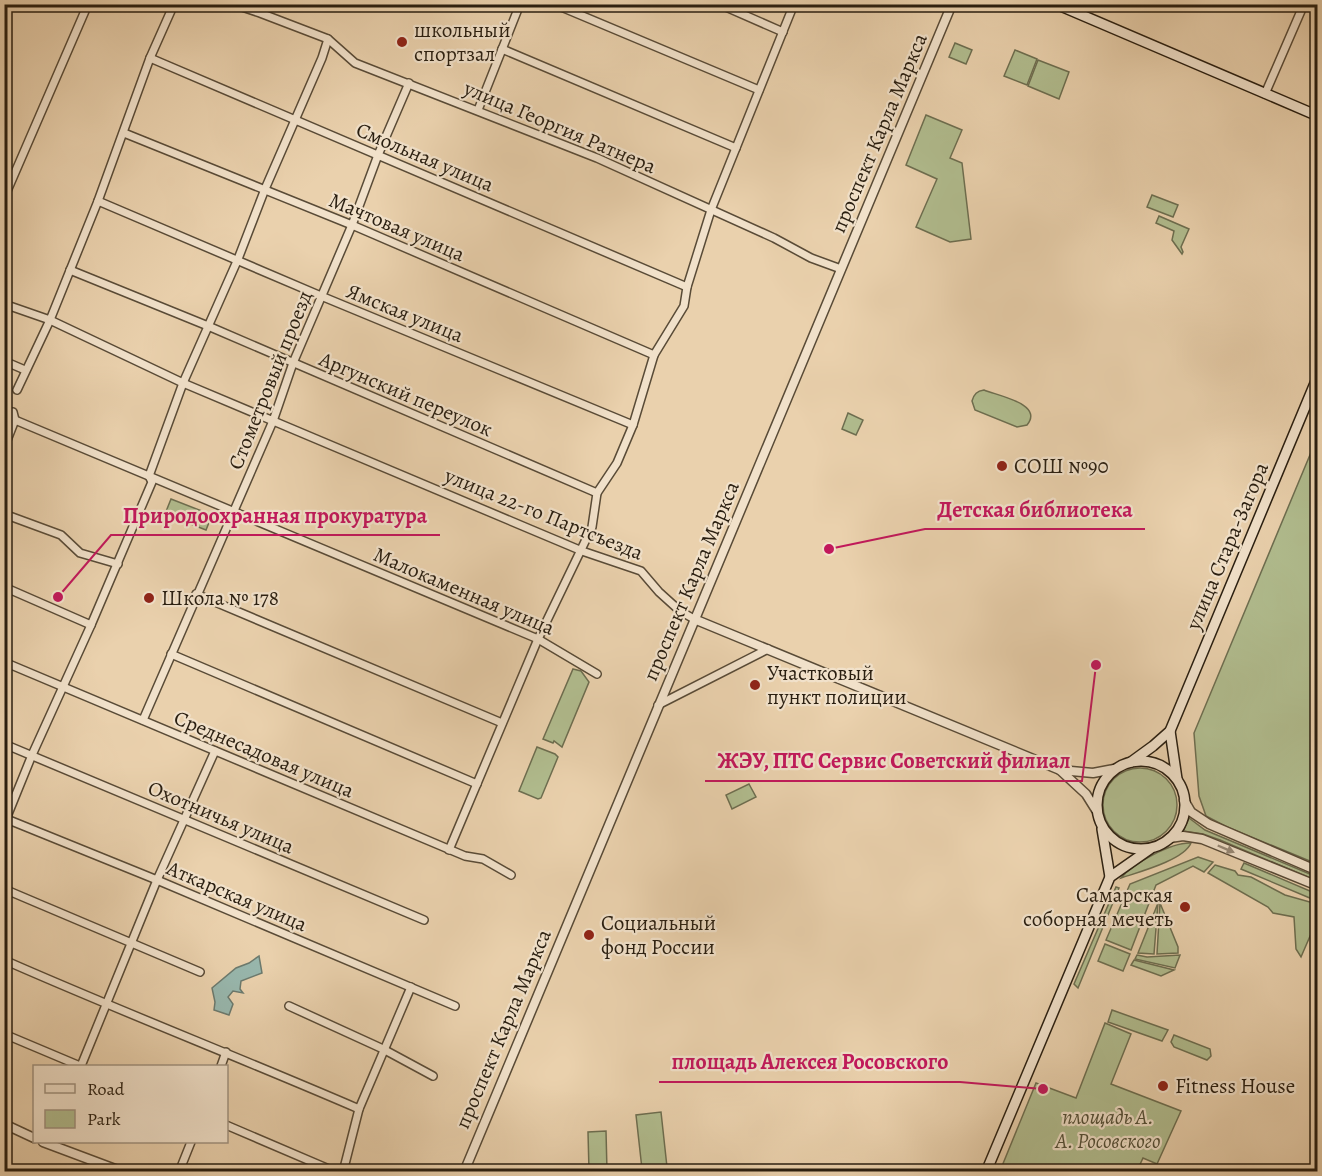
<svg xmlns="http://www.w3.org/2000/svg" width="1322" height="1176" font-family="Alegreya,serif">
  <rect width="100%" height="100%" fill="#ead1ad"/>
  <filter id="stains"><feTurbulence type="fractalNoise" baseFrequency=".00333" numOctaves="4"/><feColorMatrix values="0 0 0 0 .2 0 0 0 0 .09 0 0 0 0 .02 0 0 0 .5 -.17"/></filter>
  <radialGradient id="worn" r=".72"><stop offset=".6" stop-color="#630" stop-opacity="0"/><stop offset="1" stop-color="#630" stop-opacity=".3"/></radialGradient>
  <!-- green -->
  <g fill="#b1bd8f" stroke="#6d6e50" stroke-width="1.5">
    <path d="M 955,43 L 972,50 L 966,64 L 949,57 Z"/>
    <path d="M 1015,50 L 1037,59 L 1027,85 L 1004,76 Z"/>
    <path d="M 1038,60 L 1069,72 L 1059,99 L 1028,86 Z"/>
    <path d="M 926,115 L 962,130 L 950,158 L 962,163 L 971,239 L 950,242 L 916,227 L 937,179 L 906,165 Z"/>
    <path d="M 1152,195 L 1178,205 L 1173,217 L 1147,207 Z"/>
    <path d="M 1159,216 L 1189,229 L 1181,247 L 1183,252 L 1182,254 L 1172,240 L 1174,231 L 1156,223 Z"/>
    <path d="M 984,390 C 999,396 1044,404 1027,425 L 1017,427 L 975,410 L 972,401 C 974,394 977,391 984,390 Z"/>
    <path d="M 848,413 L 863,420 L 856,435 L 842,429 Z"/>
    <path d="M 1317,438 L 1317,864 L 1227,827 L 1206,816 L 1199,796 L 1194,733 Z"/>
    <path d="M 171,499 L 212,515 L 206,530 L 165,514 Z"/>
    <path d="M 573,669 L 581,671 L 589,682 L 562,747 L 554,741 L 553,743 L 543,739 Z"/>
    <path d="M 537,747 L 555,754 L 558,757 L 541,798 L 538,799 L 519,791 Z"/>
    <circle cx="1140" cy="805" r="37"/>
    <path d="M 749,784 L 756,797 L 732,809 L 726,795 Z"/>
    <path d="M 1189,818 L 1205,830 L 1317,877 L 1317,881 L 1220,840 L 1203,834 L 1183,831 Z"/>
    <path d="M 1191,843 C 1184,860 1139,872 1121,878 C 1133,863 1172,842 1191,843 Z"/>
    <path d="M 1198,857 L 1213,862 L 1204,872 L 1193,866 L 1156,885 L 1131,950 L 1106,940 L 1130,884 Z"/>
    <path d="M 1244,863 L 1317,894 L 1317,901 L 1241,869 Z"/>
    <path d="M 1215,865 L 1235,871 L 1238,875 L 1251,877 L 1285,895 L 1317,904 L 1317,920 L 1301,957 L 1296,949 L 1294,917 L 1273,913 L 1268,907 L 1208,873 Z"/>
    <path d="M 1116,887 L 1119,888 L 1078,988 L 1074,984 Z"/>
    <path d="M 1158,903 L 1154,954 L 1138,953 Z"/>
    <path d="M 1160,903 L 1178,947 L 1178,953 L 1157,954 Z"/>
    <path d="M 1105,944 L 1130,954 L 1123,971 L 1098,961 Z"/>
    <path d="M 1137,955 L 1147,957 L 1180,955 L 1175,968 L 1135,959 Z"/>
    <path d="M 1134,960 L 1174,970 L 1161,976 L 1131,965 Z"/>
    <path d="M 1112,1010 L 1168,1030 L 1162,1041 L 1108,1022 Z"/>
    <path d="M 1105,1023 L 1131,1034 L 1111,1084 L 1181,1111 L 1157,1164 L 1143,1158 L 1137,1171 L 1000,1171 L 1036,1083 L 1076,1098 Z"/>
    <path d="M 1174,1035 L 1210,1049 L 1211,1056 L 1207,1060 L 1174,1047 L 1171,1042 Z"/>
    <path d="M 661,1112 L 667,1167 L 642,1169 L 636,1115 Z"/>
    <path d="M 606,1131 L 607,1171 L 589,1171 L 588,1132 Z"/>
  </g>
  <!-- water -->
  <path fill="#98b7ad" stroke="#6c7a6e" stroke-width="1.5" d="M 259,956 L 262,973 L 241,981 L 240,989 L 243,993 L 233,991 L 228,997 L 233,1004 L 229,1015 L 214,1010 L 215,1002 L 212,988 L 236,968 L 249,963 Z"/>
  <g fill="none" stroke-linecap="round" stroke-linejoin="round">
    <defs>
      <g id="minor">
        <path d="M 233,4 L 260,13 L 328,39 L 355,63 L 597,158 L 774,238 L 811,258 L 841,269"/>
        <path d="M 554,4 L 759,90"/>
        <path d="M 719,4 L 783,32"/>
        <path d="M 4,9 L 6,4"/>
        <path d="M 502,49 L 736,148"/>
        <path d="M 150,58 L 687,287"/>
        <path d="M 1265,94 L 1304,4"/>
        <path d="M 478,110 L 520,4"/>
        <path d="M 124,133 L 352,225 L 654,355"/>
        <path d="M 4,198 L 88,4"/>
        <path d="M 98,201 L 321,296 L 633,425"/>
        <path d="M 70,270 L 208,326 L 597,493"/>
        <path d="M 4,304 L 50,320 L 183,383 L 582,551 L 641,571 L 659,592 L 680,611 L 694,619"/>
        <path d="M 4,361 L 25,370"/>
        <path d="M 17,390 L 50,320 L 98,201 L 150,58 L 174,4"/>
        <path d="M 15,420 L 538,639 L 597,674"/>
        <path d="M 4,448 L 15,420 L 13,412"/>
        <path d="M 4,514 L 61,535 L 80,553 L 118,564"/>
        <path d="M 4,587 L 91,625"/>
        <path d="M 196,594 L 502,723"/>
        <path d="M 171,654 L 477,784"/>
        <path d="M 4,662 L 465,856 L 483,859 L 511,875"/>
        <path d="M 658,705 L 768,649"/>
        <path d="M 143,720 L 273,421 L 293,363 L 352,225 L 378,155 L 409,83"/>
        <path d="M 4,744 L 424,920"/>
        <path d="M 4,818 L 157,880 L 455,1006"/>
        <path d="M 4,824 L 32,755 L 91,625 L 152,482 L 149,476 L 183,383 L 238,259 L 265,189 L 322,58 L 328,39"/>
        <path d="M 449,850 L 538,639 L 592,527 L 597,493 L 617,463 L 633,425 L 654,355 L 684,306 L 687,287 L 711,210 L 794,4"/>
        <path d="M 4,889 L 200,972"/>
        <path d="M 4,960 C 122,1012 241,1058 359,1109"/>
        <path d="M 289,1006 L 383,1049 L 433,1076"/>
        <path d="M 4,1034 L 80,1066"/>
        <path d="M 81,1066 L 157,880 L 215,751"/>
        <path d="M 221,1066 L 226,1052"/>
        <path d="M 226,1125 L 336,1172"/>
        <path d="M 179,1172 L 191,1142"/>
        <path d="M 343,1172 L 359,1109 L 411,987"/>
      </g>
      <g id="tertiary">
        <path d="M 694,619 L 1060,770 L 1093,773 L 1114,769"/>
        <path d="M 1060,770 L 1086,794 L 1096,810"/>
        <path d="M 1184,800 L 1191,812 L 1209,824 L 1318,871"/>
        <path d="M 1170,838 L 1183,836 L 1202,839 L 1318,886"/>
        <path d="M 4,1124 L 34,1138"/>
        <path d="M 43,1142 L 123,1172"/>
        <path d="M 464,1172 L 952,4"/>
      </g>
      <g id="secondary">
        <path d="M 1056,4 L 1318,116"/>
        <path d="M 1170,731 L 1177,779"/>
        <circle cx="1141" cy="805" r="44"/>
        <path d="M 1131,762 L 1153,746 L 1170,731 L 1318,376"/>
        <path d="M 1102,829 L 1110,877"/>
        <path d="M 986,1172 L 1110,877 L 1150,849"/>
      </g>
    </defs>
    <!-- minor casing -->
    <use href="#minor" stroke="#594b37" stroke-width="10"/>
    <!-- tertiary casing -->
    <use href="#tertiary" stroke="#594b37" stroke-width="11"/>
    <!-- secondary casing -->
    <use href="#secondary" stroke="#291e10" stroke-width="12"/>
    <!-- minor -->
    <use href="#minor" stroke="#f1e1ca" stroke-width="7"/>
    <!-- tertiary -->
    <use href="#tertiary" stroke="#f1e1ca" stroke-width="8"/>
    <!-- secondary -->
    <use href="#secondary" stroke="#f1e1ca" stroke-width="9"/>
  </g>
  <!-- one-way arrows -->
  <defs><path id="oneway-solid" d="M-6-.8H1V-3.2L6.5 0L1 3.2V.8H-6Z" transform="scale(1.5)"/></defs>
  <use fill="#978976" href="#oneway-solid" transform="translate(1226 849) rotate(23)"/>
  <!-- markers -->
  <g fill="#8f2418" stroke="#f1e1ca" stroke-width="2">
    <circle cx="402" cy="42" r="6"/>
    <circle cx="1002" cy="466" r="6"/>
    <circle cx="149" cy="598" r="6"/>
    <circle cx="755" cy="685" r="6"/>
    <circle cx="1185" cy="907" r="6"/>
    <circle cx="589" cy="935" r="6"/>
    <circle cx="1163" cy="1086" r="6"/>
  </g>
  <g text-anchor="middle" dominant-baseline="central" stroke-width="4.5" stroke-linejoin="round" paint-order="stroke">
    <!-- poi labels -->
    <g font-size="21" fill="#291e10" stroke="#f1e1ca" text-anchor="start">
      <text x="414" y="30">школьный<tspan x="414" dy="24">спортзал</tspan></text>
      <text x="1014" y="466">СОШ №90</text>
      <text x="161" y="598">Школа № 178</text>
      <text x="767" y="673">Участковый<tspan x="767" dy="24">пункт полиции</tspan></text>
      <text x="1173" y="895" text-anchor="end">Самарская<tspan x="1173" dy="24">соборная мечеть</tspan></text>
      <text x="601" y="923">Социальный<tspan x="601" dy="24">фонд России</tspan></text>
      <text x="1175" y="1086">Fitness House</text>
    </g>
    <!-- street labels -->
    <g font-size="21" fill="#291e10" stroke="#f1e1ca">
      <text transform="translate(560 127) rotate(23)">улица Георгия Ратнера</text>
      <text transform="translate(879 133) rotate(-67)">проспект Карла Маркса</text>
      <text transform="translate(425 157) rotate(23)">Смольная улица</text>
      <text transform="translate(397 227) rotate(23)">Мачтовая улица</text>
      <text transform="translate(405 313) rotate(22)">Ямская улица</text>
      <text transform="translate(270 380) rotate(-68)">Стометровый проезд</text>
      <text transform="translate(406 394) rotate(23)">Аргунский переулок</text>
      <text transform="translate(544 514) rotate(22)">улица 22-го Партсъезда</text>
      <text transform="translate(1227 546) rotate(-67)">улица Стара-Загора</text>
      <text transform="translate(691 581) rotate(-67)">проспект Карла Маркса</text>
      <text transform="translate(464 591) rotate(23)">Малокаменная улица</text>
      <text transform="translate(264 754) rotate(23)">Среднесадовая улица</text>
      <text transform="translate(221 817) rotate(23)">Охотничья улица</text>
      <text transform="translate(237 896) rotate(23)">Аткарская улица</text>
      <text transform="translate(503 1029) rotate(-67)">проспект Карла Маркса</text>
    </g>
    <!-- park labels -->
    <g font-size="21" font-style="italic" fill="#524e36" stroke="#f1e1ca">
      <text x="1108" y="1117">площадь А.<tspan x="1108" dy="24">А. Росовского</tspan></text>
    </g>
  </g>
  <!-- callouts -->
  <path fill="none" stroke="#c2185b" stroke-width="2" d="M829 549L925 529H1145M58 597L111 535H440M1096 665L1082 781H705M1043 1089L960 1082H659"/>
  <g fill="#c2185b" stroke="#f1e1ca" stroke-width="2">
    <circle cx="829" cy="549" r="6"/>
    <circle cx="58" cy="597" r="6"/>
    <circle cx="1096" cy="665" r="6"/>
    <circle cx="1043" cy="1089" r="6"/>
  </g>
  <g font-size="22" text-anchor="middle" font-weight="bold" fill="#c2185b" stroke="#f1e1ca" stroke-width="4.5" stroke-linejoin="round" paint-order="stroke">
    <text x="1035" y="517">Детская библиотека</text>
    <text x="275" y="523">Природоохранная прокуратура</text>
    <text x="894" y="768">ЖЭУ, ПТС Сервис Советский филиал</text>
    <text x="810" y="1069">площадь Алексея Росовского</text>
  </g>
  <!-- margin -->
  <rect width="1322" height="1176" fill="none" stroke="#ead1ad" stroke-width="24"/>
  <rect x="6" y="6" width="1310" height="1164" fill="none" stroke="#291e10" stroke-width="3"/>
  <rect x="12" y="12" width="1298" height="1152" fill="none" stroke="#291e10" stroke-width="1.5"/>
  <!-- legend -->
  <rect x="33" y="1065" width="195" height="78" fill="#f1e1ca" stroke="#a19380" stroke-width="1.5"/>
  <rect x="45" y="1084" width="30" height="9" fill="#f1e1ca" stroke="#a19380" stroke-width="1.5"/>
  <text x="87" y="1095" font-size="18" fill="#291e10">Road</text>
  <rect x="45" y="1110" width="30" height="18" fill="#b1bd8f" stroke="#a19380" stroke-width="1.5"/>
  <text x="87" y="1125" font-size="18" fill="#291e10">Park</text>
  <rect width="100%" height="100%" filter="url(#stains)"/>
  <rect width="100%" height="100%" fill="url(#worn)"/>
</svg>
